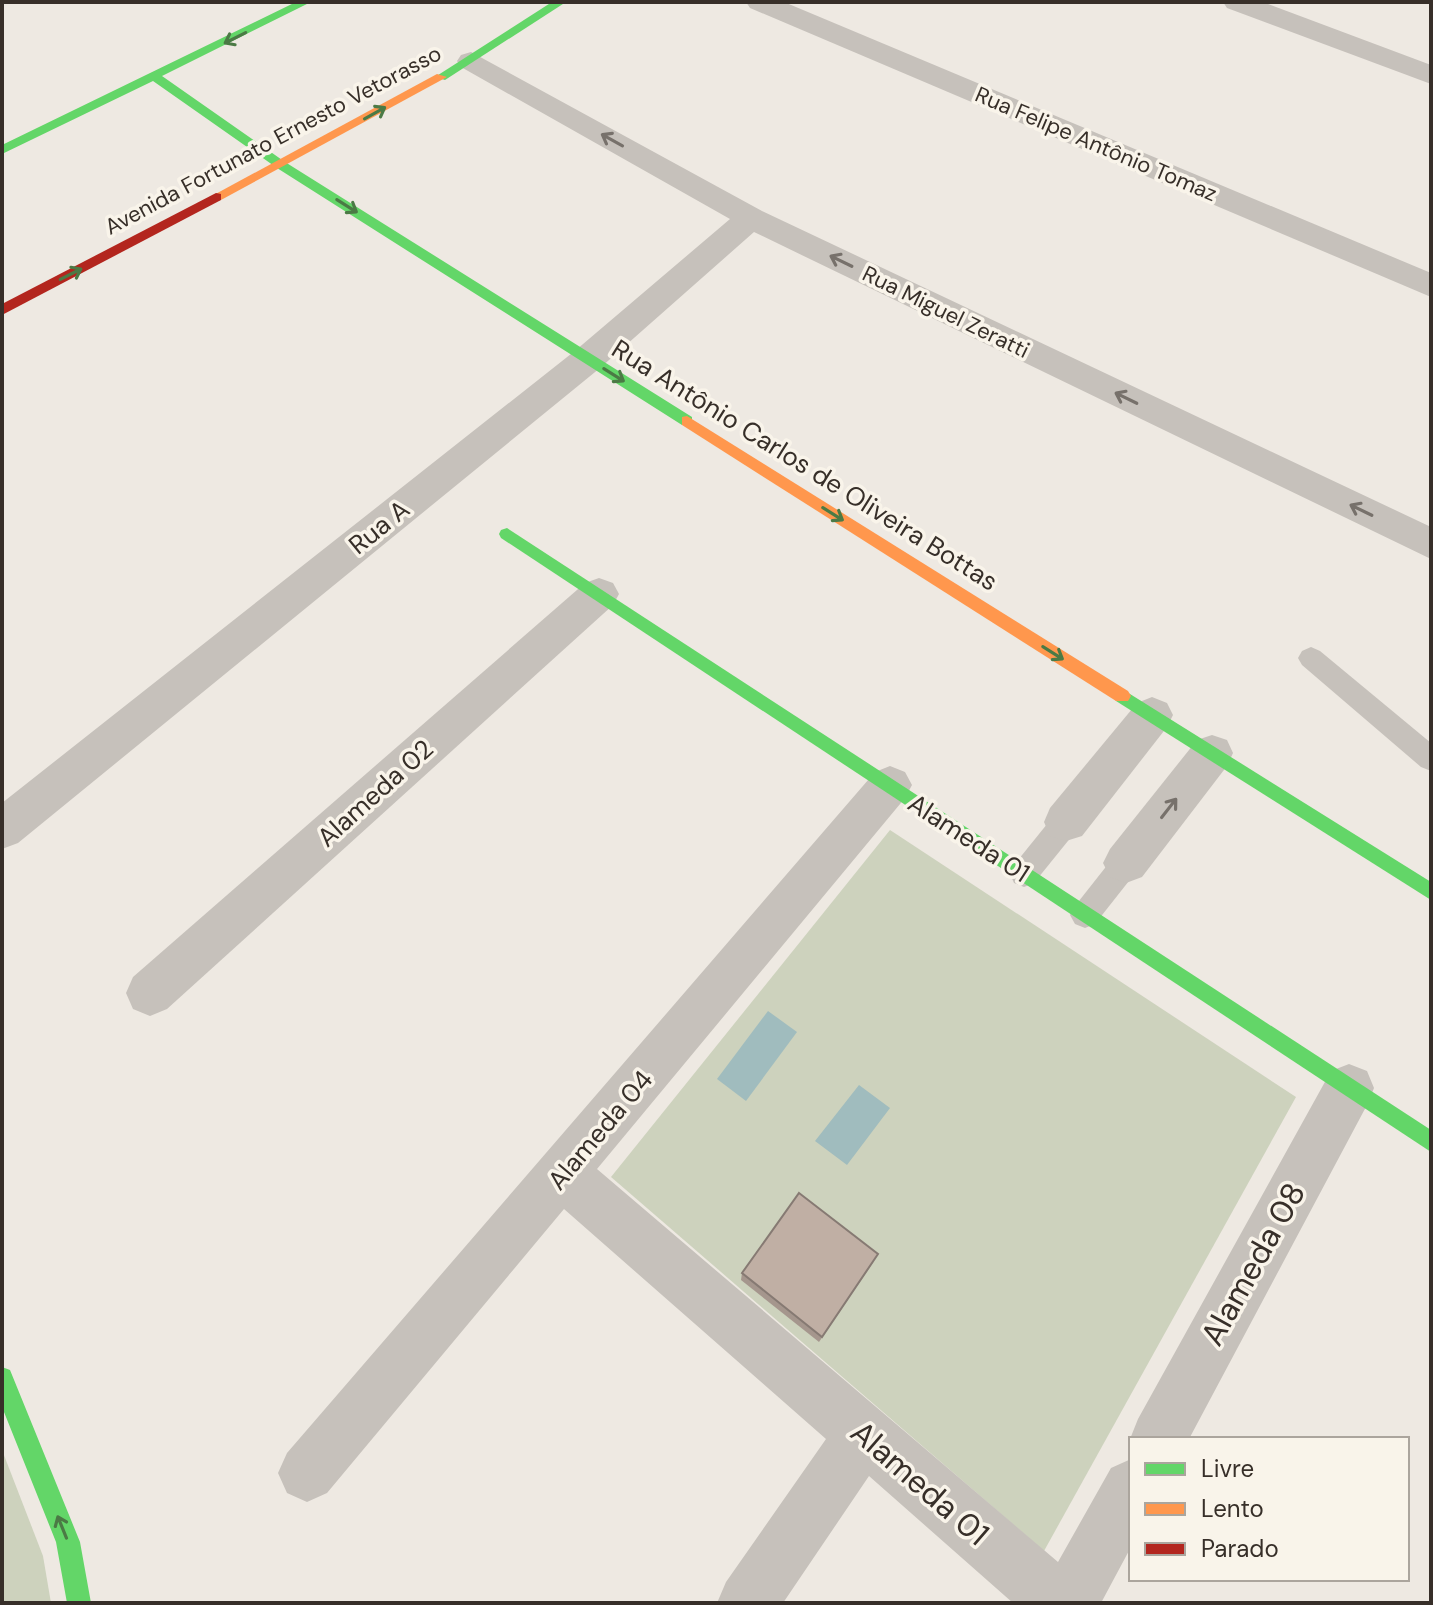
<svg xmlns="http://www.w3.org/2000/svg" width="1433" height="1605" font-family="'DM Sans',sans-serif">
  <rect width="100%" height="100%" fill="#eee9e2"/>
  <!-- green -->
  <g fill="#cdd2bd">
    <path d="M 890,830 L 1296,1097 L 1044,1551 L 611,1177 Z"/>
    <path d="M 2,1450 L 43,1556 L 51,1603 L 2,1603 Z"/>
  </g>
  <!-- water -->
  <g fill="#a0bcbe">
    <path d="M 768,1011 L 797,1032 L 746,1101 L 717,1079 Z"/>
    <path d="M 859,1085 L 890,1108 L 847,1165 L 815,1141 Z"/>
  </g>
  <g fill="none" stroke-linecap="round" stroke-linejoin="round">
    <!-- lane -->
    <g fill="#c6c1bb" fill-rule="evenodd">
      <path d="M 1311,647 L 1320,651 L 1431,743 L 1431,771 L 1421,767 L 1302,665 L 1298,658 L 1302,651 Z"/>
      <path d="M 1066,810 L 1076,813 L 1080,822 L 1076,831 L 1034,883 L 1024,887 L 1014,883 L 1010,874 L 1014,865 L 1056,813 Z"/>
      <path d="M 1126,850 L 1136,854 L 1140,863 L 1136,872 L 1095,924 L 1085,928 L 1075,924 L 1070,915 L 1075,906 L 1116,854 Z"/>
    </g>
    <!-- street -->
    <g fill="#c6c1bb" fill-rule="evenodd">
      <path d="M 746,2 L 784,2 L 1431,273 L 1431,297 L 750,8 Z"/>
      <path d="M 1223,2 L 1263,2 L 1431,65 L 1431,84 L 1227,8 Z"/>
      <path d="M 471,52 L 762,211 L 1431,527 L 1431,559 L 754,232 L 600,368 L 18,843 L 2,849 L 2,803 L 576,350 L 730,219 L 461,67 L 457,61 L 461,55 Z"/>
      <path d="M 599,578 L 613,583 L 619,594 L 613,605 L 167,1009 L 150,1016 L 133,1009 L 126,993 L 133,977 L 585,583 Z"/>
      <path d="M 1152,697 L 1167,703 L 1173,715 L 1167,727 L 1082,836 L 1066,841 L 1050,836 L 1044,822 L 1050,808 L 1137,703 Z"/>
      <path d="M 1212,735 L 1227,740 L 1233,753 L 1227,766 L 1142,877 L 1126,883 L 1110,877 L 1103,863 L 1110,849 L 1197,740 Z"/>
      <path d="M 890,766 L 905,772 L 912,785 L 905,798 L 597,1169 L 1058,1562 L 1111,1468 L 1131,1459 L 1131,1547 L 1101,1603 L 1013,1603 L 869,1476 L 783,1603 L 717,1603 L 726,1582 L 826,1439 L 564,1209 L 327,1493 L 307,1502 L 287,1493 L 278,1473 L 287,1453 L 875,772 Z"/>
      <path d="M 1349,1064 L 1367,1071 L 1374,1088 L 1367,1105 L 1189,1439 L 1131,1439 L 1131,1443 L 1130,1439 L 1138,1419 L 1331,1071 Z"/>
    </g>
    <!-- fast -->
    <g fill="#63d668" fill-rule="evenodd">
      <path d="M 296,2 L 311,2 L 162,76 L 285,162 L 692,417 L 692,425 L 682,425 L 277,168 L 153,81 L 2,154 L 2,145 Z"/>
      <path d="M 552,2 L 566,2 L 445,80 L 435,77 Z"/>
      <path d="M 507,528 L 1431,1130 L 1431,1152 L 501,538 L 499,534 L 501,530 Z"/>
      <path d="M 1122,689 L 1431,882 L 1431,900 L 1116,701 L 1113,696 L 1116,691 Z"/>
      <path d="M 2,1367 L 10,1370 L 80,1542 L 91,1603 L 67,1603 L 56,1542 L 2,1407 Z"/>
    </g>
    <!-- slow -->
    <g fill="#ff974d" fill-rule="evenodd">
      <path d="M 437,74 L 447,77 L 221,200 L 216,201 L 210,197 Z"/>
      <path d="M 687,416 L 1128,691 L 1131,696 L 1128,701 L 1116,701 L 682,425 L 682,417 Z"/>
    </g>
    <!-- jam -->
    <path fill="#b3261e" fill-rule="evenodd" d="M 216,193 L 221,194 L 221,200 L 2,315 L 2,304 Z"/>
  </g>
  <!-- wall -->
  <path fill="#a5968d" d="M 874,1261 L 819,1342 L 741,1280 L 742,1273 Z"/>
  <!-- building -->
  <path fill="#c0afa4" stroke="#867a73" stroke-width="2" d="M 799,1193 L 878,1254 L 822,1337 L 742,1273 Z"/>
  <!-- one-way arrows -->
  <defs><path id="oneway-shaft" d="M-6 0H5M1.5-3L5.5 0L1.5 3" fill="none" stroke-width="1.6" stroke-linecap="round" stroke-linejoin="round" transform="scale(2)"/></defs>
  <g stroke="#4b7a45">
    <use href="#oneway-shaft" transform="translate(235 38) rotate(153)"/>
    <use href="#oneway-shaft" transform="translate(375 113) rotate(-29)"/>
    <use href="#oneway-shaft" transform="translate(347 206) rotate(32)"/>
    <use href="#oneway-shaft" transform="translate(71 274) rotate(-27)"/>
    <use href="#oneway-shaft" transform="translate(614 375) rotate(32)"/>
    <use href="#oneway-shaft" transform="translate(833 514) rotate(32)"/>
    <use href="#oneway-shaft" transform="translate(1053 653) rotate(32)"/>
    <use href="#oneway-shaft" transform="translate(62 1527) rotate(-112)"/>
  </g>
  <g stroke="#77716b">
    <use href="#oneway-shaft" transform="translate(612 140) rotate(-151)"/>
    <use href="#oneway-shaft" transform="translate(841 261) rotate(-154)"/>
    <use href="#oneway-shaft" transform="translate(1126 398) rotate(-154)"/>
    <use href="#oneway-shaft" transform="translate(1361 510) rotate(-154)"/>
    <use href="#oneway-shaft" transform="translate(1169 808) rotate(-52)"/>
  </g>
  <g text-anchor="middle" dominant-baseline="central" stroke-width="7" stroke-linejoin="round" paint-order="stroke">
    <!-- far-street labels -->
    <g font-size="22" fill="#372f29" stroke="#f9f4ea">
      <text transform="translate(273 140) rotate(-28)">Avenida Fortunato Ernesto Vetorasso</text>
      <text transform="translate(1096 144) rotate(23)">Rua Felipe Antônio Tomaz</text>
      <text transform="translate(946 312) rotate(26)">Rua Miguel Zeratti</text>
    </g>
    <!-- street labels -->
    <g font-size="26" fill="#372f29" stroke="#f9f4ea">
      <text transform="translate(805 465) rotate(32)">Rua Antônio Carlos de Oliveira Bottas</text>
      <text transform="translate(379 527) rotate(-39)">Rua A</text>
      <text transform="translate(375 793) rotate(-42)">Alameda 02</text>
      <text transform="translate(969 838) rotate(33)">Alameda 01</text>
      <text transform="translate(600 1130) rotate(-50)">Alameda 04</text>
    </g>
    <!-- near-street labels -->
    <g font-size="32" fill="#372f29" stroke="#f9f4ea">
      <text transform="translate(1253 1264) rotate(-61)">Alameda 08</text>
      <text transform="translate(920 1483) rotate(41)">Alameda 01</text>
    </g>
  </g>
  <!-- border -->
  <rect width="1433" height="1605" fill="none" stroke="#372f29" stroke-width="8"/>
  <!-- legend -->
  <rect x="1129" y="1437" width="280" height="144" fill="#f9f4ea" stroke="#aba59d" stroke-width="2"/>
  <rect x="1145" y="1463" width="40" height="12" fill="#63d668" stroke="#aba59d" stroke-width="2"/>
  <text x="1201" y="1477" font-size="24" fill="#372f29">Livre</text>
  <rect x="1145" y="1503" width="40" height="12" fill="#ff974d" stroke="#aba59d" stroke-width="2"/>
  <text x="1201" y="1517" font-size="24" fill="#372f29">Lento</text>
  <rect x="1145" y="1543" width="40" height="12" fill="#b3261e" stroke="#aba59d" stroke-width="2"/>
  <text x="1201" y="1557" font-size="24" fill="#372f29">Parado</text>
</svg>
